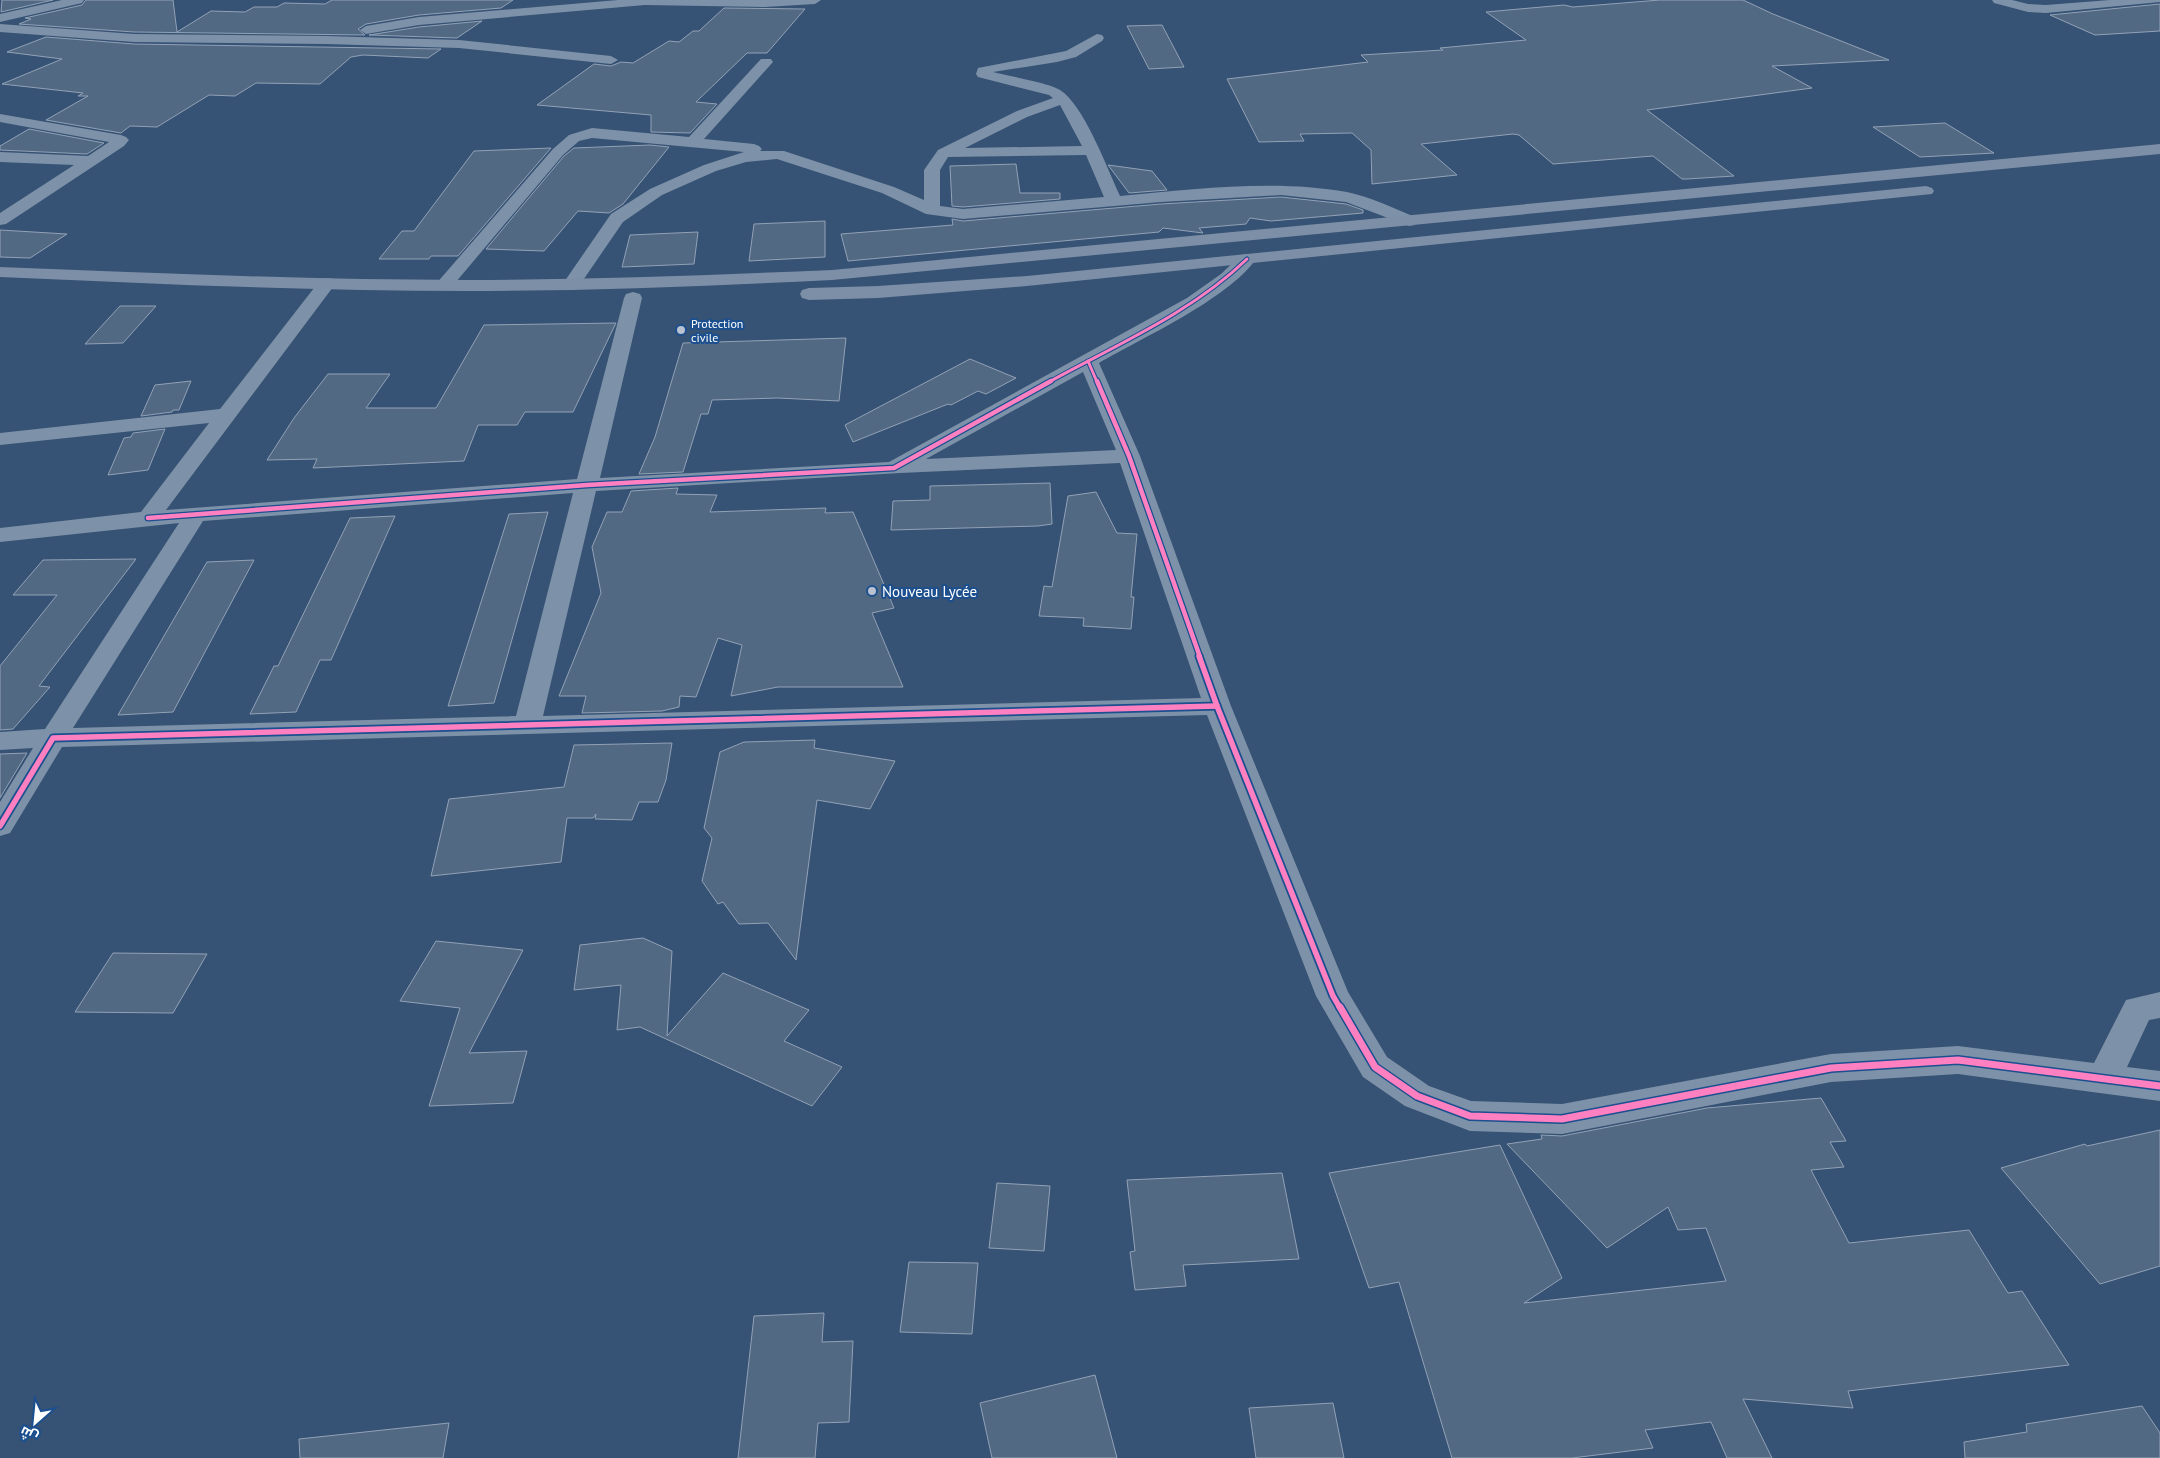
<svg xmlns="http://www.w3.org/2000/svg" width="2160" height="1458" font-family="'PT Sans',Cairo,sans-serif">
  <rect width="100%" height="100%" fill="#365274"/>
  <!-- building -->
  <g fill="#526984" stroke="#92a2b6">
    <path d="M 2,0 L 53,0 L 1,12 Z"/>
    <path d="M 86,0 L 173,0 L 177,32 L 211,11 L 245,12 L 254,7 L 277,7 L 284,3 L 325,4 L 332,0 L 513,0 L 501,8 L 419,15 L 366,24 L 358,29 L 365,35 L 134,32 L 19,24 L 31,19 L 25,18 L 82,5 Z"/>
    <path d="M 1660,0 L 1743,0 L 1773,14 L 1889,60 L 1772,66 L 1812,88 L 1647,110 L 1734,176 L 1687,179 L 1682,179 L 1653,156 L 1553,164 L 1519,135 L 1513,134 L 1421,144 L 1457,175 L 1372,184 L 1371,150 L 1352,133 L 1300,134 L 1304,141 L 1259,142 L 1227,79 L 1368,62 L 1361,55 L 1443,50 L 1440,48 L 1526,40 L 1486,12 L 1564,5 L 1573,7 Z"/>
    <path d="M 2160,4 L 2160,31 L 2095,35 L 2050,15 Z"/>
    <path d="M 724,8 L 805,9 L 767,53 L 747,53 L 696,102 L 717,104 L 690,133 L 651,132 L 651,115 L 537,105 L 594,64 L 611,66 L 621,62 L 633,63 L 669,41 L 679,42 L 693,31 L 699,31 Z"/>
    <path d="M 482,21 L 457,38 L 369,35 L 419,27 Z"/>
    <path d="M 1162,25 L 1184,67 L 1149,69 L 1127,26 Z"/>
    <path d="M 46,37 L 134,44 L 441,49 L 428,58 L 363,55 L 351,57 L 320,84 L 256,83 L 235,96 L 209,95 L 157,127 L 130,126 L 121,133 L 46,120 L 88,96 L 78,96 L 83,93 L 2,84 L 62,59 L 7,52 Z"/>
    <path d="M 1945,123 L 1994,153 L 1920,157 L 1873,127 Z"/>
    <path d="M 29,129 L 104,143 L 87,154 L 0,150 L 0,146 Z"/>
    <path d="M 650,145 L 669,147 L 623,204 L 609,213 L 578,211 L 544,251 L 486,249 L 564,156 L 574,148 Z"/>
    <path d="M 551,148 L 458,256 L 431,256 L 429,259 L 379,259 L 402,231 L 414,231 L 474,151 Z"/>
    <path d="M 1016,164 L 1020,193 L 1060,193 L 1060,199 L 963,207 L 952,206 L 950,166 Z"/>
    <path d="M 1108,165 L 1152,171 L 1167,190 L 1129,193 Z"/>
    <path d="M 1281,197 L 1346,204 L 1363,210 L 1363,213 L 1271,221 L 1250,218 L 1246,224 L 1199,228 L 1203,233 L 1163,228 L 1159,232 L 848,261 L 841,234 L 953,225 L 952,219 L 963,221 L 1161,204 Z"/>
    <path d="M 825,221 L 825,257 L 749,261 L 754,224 Z"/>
    <path d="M 0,230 L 67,234 L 30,258 L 0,257 Z"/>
    <path d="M 698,232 L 694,264 L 622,267 L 630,235 Z"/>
    <path d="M 120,306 L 156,306 L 123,343 L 85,344 Z"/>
    <path d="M 616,323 L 573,412 L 525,412 L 517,425 L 478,425 L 464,461 L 313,468 L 317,459 L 267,460 L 294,418 L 328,374 L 390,374 L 366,408 L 436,408 L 484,325 Z"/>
    <path d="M 846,338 L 839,401 L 778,398 L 712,400 L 708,414 L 701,414 L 683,472 L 639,474 L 655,437 L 683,343 Z"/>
    <path d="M 970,359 L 1016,378 L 986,394 L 978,391 L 951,405 L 948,404 L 853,442 L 845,425 Z"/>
    <path d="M 191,381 L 179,410 L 173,410 L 172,412 L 141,416 L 155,385 Z"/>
    <path d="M 165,429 L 148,470 L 108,475 L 124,438 L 131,437 L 133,433 Z"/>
    <path d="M 1050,483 L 1052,524 L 1038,526 L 891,530 L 893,501 L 930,500 L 930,486 Z"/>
    <path d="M 678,488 L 676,494 L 717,495 L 710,512 L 826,508 L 825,513 L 853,512 L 894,608 L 872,613 L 903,687 L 778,687 L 731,696 L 742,645 L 718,638 L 696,697 L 680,696 L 679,707 L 662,711 L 582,713 L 586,696 L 559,696 L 601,593 L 592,547 L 607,512 L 622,512 L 631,491 Z"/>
    <path d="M 1096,492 L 1117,533 L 1137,534 L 1131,597 L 1134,597 L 1131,629 L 1083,626 L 1084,618 L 1039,616 L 1044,586 L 1052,587 L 1068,496 Z"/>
    <path d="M 548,512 L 494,703 L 448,706 L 509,514 Z"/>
    <path d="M 395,516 L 331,660 L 320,660 L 296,712 L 250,714 L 274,666 L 278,666 L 350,518 Z"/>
    <path d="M 136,559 L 39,686 L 50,687 L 13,729 L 0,730 L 0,666 L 57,595 L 13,595 L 43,560 Z"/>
    <path d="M 254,560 L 173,712 L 118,715 L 207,562 Z"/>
    <path d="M 815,740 L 814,748 L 895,761 L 870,809 L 817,800 L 796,960 L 768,923 L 739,924 L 723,902 L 718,904 L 702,881 L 712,838 L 704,828 L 720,752 L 744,742 Z"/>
    <path d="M 672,743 L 666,780 L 658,802 L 639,802 L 632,820 L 595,819 L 596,814 L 593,818 L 567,818 L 561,862 L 431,876 L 449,799 L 564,787 L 574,745 Z"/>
    <path d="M 27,753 L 0,798 L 0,754 Z"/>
    <path d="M 643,938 L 672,951 L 667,1036 L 723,973 L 809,1010 L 784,1041 L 842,1067 L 812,1106 L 640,1027 L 617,1030 L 621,985 L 574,990 L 580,945 Z"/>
    <path d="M 436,941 L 523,950 L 469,1053 L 527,1051 L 513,1103 L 429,1106 L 460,1008 L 400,1001 Z"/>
    <path d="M 113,953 L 207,954 L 173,1013 L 75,1012 Z"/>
    <path d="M 1821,1098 L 1846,1141 L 1830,1142 L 1844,1167 L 1811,1170 L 1849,1243 L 1969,1230 L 2008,1293 L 2022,1291 L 2069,1365 L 1848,1391 L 1853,1408 L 1743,1399 L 1772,1458 L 1727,1458 L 1711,1422 L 1645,1430 L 1653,1448 L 1572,1458 L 1452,1458 L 1399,1282 L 1369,1288 L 1329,1173 L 1500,1145 L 1562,1278 L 1524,1303 L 1726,1281 L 1706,1228 L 1678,1230 L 1668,1207 L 1607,1248 L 1507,1144 L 1542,1139 L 1541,1135 L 1562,1136 L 1707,1108 Z"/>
    <path d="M 2160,1130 L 2160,1266 L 2100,1284 L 2001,1168 L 2085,1144 L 2087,1146 Z"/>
    <path d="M 1282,1173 L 1299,1259 L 1183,1265 L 1186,1286 L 1135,1290 L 1130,1252 L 1135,1251 L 1127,1180 Z"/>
    <path d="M 997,1183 L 1050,1186 L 1044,1251 L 989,1248 Z"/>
    <path d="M 909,1262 L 978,1263 L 972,1334 L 900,1332 Z"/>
    <path d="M 824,1313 L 822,1342 L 853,1341 L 849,1422 L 818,1423 L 815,1458 L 738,1458 L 754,1316 Z"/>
    <path d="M 1095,1375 L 1117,1458 L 992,1458 L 980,1403 Z"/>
    <path d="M 1333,1403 L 1344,1458 L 1256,1458 L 1249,1408 Z"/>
    <path d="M 2142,1406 L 2160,1433 L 2160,1458 L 1965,1458 L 1964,1442 L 2027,1432 L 2026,1424 Z"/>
    <path d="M 449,1423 L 443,1458 L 300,1458 L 299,1439 Z"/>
  </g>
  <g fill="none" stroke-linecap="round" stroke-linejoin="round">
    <!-- minor -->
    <g fill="#7d92a8" fill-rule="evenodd">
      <path d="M 62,0 L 84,0 L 82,3 L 0,22 L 0,14 Z"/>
      <path d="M 618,0 L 821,0 L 815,4 L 765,7 L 645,5 L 419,25 L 366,34 L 360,30 L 366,26 L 419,17 Z"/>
      <path d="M 1992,0 L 2012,0 L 2028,4 L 2046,5 L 2110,0 L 2160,0 L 2160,2 L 2046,13 L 2028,12 L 1994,3 Z"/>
      <path d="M 0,24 L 134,34 L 326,36 L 459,40 L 611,56 L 618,60 L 611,64 L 459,48 L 326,44 L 134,42 L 0,32 Z"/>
      <path d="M 1097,34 L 1102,35 L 1104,38 L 1102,41 L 1076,57 L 1057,62 L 993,72 C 1008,76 1050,83 1060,90 C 1084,105 1107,168 1120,196 C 1194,189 1274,179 1347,192 C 1371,197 1393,208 1415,217 L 1417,221 L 1415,225 L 1409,226 L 1346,202 L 1281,195 L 1161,202 L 963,219 L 926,214 L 882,193 L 777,159 L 746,162 L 716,171 L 662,195 L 623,222 L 577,289 L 571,290 L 565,289 L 562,285 L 611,214 L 650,189 L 704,165 L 744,152 L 592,138 L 579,141 L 563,155 L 450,289 L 444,290 L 438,289 L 435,285 L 553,149 L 569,135 L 592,128 L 689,137 L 761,59 L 771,59 L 773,62 L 704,139 L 754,144 L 759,146 L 762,149 L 760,151 L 784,151 L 894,187 L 924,200 L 924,170 L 938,150 L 1017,111 L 1053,98 L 1049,95 L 978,77 L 976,74 L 978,68 L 1066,51 ZM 1060,105 L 1082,146 L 965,148 L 1027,117 ZM 1086,155 L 1104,197 L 963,209 L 940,206 L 940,170 L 948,157 Z"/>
      <path d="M 0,114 L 121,135 L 126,137 L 129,140 L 124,146 L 6,224 L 0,225 L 0,213 L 74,165 L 0,162 L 0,152 L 88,156 L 109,142 L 0,122 Z"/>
      <path d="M 1247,254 L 1253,255 L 1256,259 C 1228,299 1142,338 1099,363 L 1140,456 L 1231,706 L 1348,992 L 1387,1057 L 1429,1086 L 1471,1101 L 1562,1104 L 1831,1054 L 1958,1046 L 2094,1063 L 2126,1000 L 2160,992 L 2160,1018 L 2149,1020 L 2127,1067 L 2160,1071 L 2160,1101 L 1958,1074 L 1831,1082 L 1562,1134 L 1470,1131 L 1405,1106 L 1363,1077 L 1316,996 L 1207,715 L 62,747 L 10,833 L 0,836 L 0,802 L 33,748 L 0,750 L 0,732 L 45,729 L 179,523 L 0,542 L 0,528 L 141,512 L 209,423 L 0,445 L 0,433 L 220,409 L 321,279 L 327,278 L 333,279 L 336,283 L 166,510 L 577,479 L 624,298 L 626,294 L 633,292 L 640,294 L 642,298 L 600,478 L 889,462 L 1187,298 L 1221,274 L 1241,255 ZM 1083,372 L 1116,450 L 926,459 ZM 1120,463 L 1201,698 L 543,716 L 596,491 L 900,473 ZM 573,493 L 516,716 L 73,728 L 203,521 Z"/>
    </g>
    <!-- major -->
    <g fill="#7d8ea7" fill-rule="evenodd">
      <path d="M 2160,144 L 2160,154 L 832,280 C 711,286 590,291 468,291 C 312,291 156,284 0,277 L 0,267 C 156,273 312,280 468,280 C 590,280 711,275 832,270 Z"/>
      <path d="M 1926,186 L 1932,188 L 1934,191 L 1932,194 L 1027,286 L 878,298 L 809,300 L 802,298 L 800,294 L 802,290 L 809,288 L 878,286 L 1027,276 Z"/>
    </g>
    <defs>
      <g id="cycleway-far3">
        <path d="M 1088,361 L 1097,382"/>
        <path d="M 1049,382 C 1116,345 1191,313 1247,259"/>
      </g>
      <g id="cycleway-far2">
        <path d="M 1097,381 L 1129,456 L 1200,657"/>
        <path d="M 148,518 L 587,485 L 894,468 L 1051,381"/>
      </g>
      <g id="cycleway-far1">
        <path d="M 1199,656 L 1217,706 L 1333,996 L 1340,1008"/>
        <path d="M 0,826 L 53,738 L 1217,706"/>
      </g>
      <path id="cycleway" d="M 1340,1007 L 1375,1067 L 1417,1096 L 1470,1116 L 1562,1119 L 1831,1068 L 1958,1060 L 2160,1086"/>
    </defs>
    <!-- cycleway-far3 casing -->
    <use href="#cycleway-far3" stroke="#1b4f8f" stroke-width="5"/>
    <!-- cycleway-far2 casing -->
    <use href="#cycleway-far2" stroke="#1b4f8f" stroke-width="7"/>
    <!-- cycleway-far1 casing -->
    <use href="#cycleway-far1" stroke="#1b4f8f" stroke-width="9"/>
    <!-- cycleway casing -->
    <use href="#cycleway" stroke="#1b4f8f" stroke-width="10"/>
    <!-- cycleway-far3 -->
    <use href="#cycleway-far3" stroke="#ff80c0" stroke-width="3"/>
    <!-- cycleway-far2 -->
    <use href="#cycleway-far2" stroke="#ff80c0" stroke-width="4.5"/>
    <!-- cycleway-far1 -->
    <use href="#cycleway-far1" stroke="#ff80c0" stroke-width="5.5"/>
    <!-- cycleway -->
    <use href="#cycleway" stroke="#ff80c0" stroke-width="7"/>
  </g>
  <!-- markers -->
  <g fill="#b9c2ce" stroke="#1b4f8f" stroke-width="2">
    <circle cx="681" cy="330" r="5"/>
    <circle cx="872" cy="591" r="5"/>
  </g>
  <g text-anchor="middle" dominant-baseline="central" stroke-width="4" stroke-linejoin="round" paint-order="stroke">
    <!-- far-poi labels -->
    <g font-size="12" fill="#fff" stroke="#1b4f8f" text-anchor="start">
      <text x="691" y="323">Protection<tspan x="691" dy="14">civile</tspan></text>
    </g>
    <!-- poi labels -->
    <g font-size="15" fill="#fff" stroke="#1b4f8f" text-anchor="start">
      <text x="882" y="591">Nouveau Lycée</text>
    </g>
  </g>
  <!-- north arrow -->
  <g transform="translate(35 1423) rotate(207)" stroke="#1b4f8f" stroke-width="4" paint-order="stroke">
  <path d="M0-4L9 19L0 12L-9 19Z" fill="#ffffff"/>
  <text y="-8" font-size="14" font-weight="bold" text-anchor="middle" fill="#ffffff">ش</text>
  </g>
</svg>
